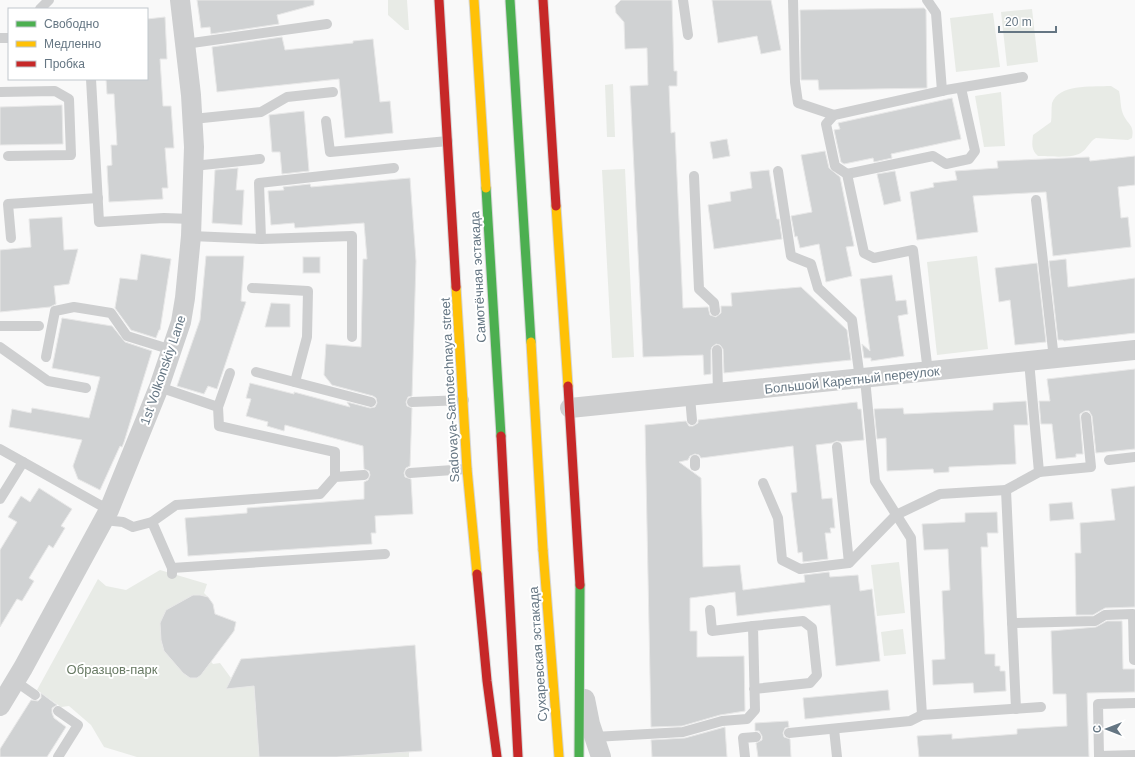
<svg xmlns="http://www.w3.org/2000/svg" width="1135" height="757" font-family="Helvetica,sans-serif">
  <rect width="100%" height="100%" fill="#f9f9f9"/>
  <!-- green -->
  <g fill="#e8ebe6">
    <path d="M 388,0 L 407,0 L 409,30 L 405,30 L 388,15 Z"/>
    <path d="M 1032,9 L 1038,62 L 1007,66 L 1001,12 Z"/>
    <path d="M 993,13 L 1000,67 L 956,72 L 950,18 Z"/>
    <path d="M 613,84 L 615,137 L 607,137 L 605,85 Z"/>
    <path d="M 1107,86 L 1111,86 L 1119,91 C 1121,99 1120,106 1123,114 C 1127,124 1135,125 1132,138 L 1128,140 L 1096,138 C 1089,142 1088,148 1082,152 C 1075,159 1048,156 1038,156 C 1031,150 1032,144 1033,135 L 1051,122 C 1052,116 1051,109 1052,103 C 1059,84 1091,87 1107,86 Z"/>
    <path d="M 1001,92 L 1005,146 L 984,147 L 975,96 Z"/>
    <path d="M 625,169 L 634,357 L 612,358 L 602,170 Z"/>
    <path d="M 977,256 L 988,349 L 937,355 L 927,262 Z"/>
    <path d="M 899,562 L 905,613 L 877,616 L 871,565 Z"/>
    <path d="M 160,570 L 207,584 L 204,593 L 208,597 L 200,595 L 193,595 L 160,623 L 161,640 L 164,651 L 183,673 L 190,678 L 197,678 L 207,657 L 213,664 L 220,663 L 231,678 L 228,685 L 230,688 L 240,682 L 254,686 L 259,757 L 137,757 L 104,747 L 91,725 L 69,706 L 61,707 L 37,690 L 98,579 L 106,586 L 126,590 Z"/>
    <path d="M 903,629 L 906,654 L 884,656 L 881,632 Z"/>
    <path d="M 409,752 L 409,757 L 337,757 Z"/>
  </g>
  <!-- building -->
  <g fill="#d0d2d3" stroke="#e8e8e8">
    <path d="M 197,0 L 314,0 L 314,5 L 277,15 L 279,24 L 211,34 L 210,27 L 201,28 Z"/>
    <path d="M 621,0 L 672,0 L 674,71 L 677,71 L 677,86 L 669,86 L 671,133 L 675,132 L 683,308 L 708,307 L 710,315 L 716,317 L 721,313 L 721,306 L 732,306 L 731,293 L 801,287 L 847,330 L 851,360 L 724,373 L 723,349 L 720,345 L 716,344 L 712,347 L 711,350 L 711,374 L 704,375 L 703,355 L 643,357 L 630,86 L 648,85 L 647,48 L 625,49 L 624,22 L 616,13 L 615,6 Z"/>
    <path d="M 712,0 L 771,0 L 781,50 L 761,54 L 757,36 L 718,43 Z"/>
    <path d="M 924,8 L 926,10 L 927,88 L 819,90 L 818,80 L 801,80 L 800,10 Z"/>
    <path d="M 165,17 L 167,59 L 160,59 L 163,106 L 171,106 L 174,148 L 165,148 L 168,188 L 162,188 L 163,199 L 109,202 L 107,166 L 112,165 L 111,145 L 117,145 L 114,94 L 107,94 L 106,79 L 147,79 L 147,19 Z"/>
    <path d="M 282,37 L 285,50 L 353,43 L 353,41 L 373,39 L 380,102 L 390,101 L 393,133 L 345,138 L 339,79 L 217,92 L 212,47 Z"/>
    <path d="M 952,98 L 961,139 L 891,154 L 892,158 L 874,162 L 873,158 L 844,164 L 841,162 L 834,130 L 840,129 L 838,123 Z"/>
    <path d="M 62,105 L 63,144 L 0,145 L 0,107 Z"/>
    <path d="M 304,111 L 309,171 L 282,174 L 280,152 L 272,152 L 269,115 Z"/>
    <path d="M 727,139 L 730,156 L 713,159 L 710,142 Z"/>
    <path d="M 825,151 L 829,168 L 840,177 L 854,246 L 846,247 L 852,276 L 826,282 L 819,244 L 800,248 L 797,236 L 795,237 L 791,216 L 812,212 L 801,155 Z"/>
    <path d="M 1135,156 L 1135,185 L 1118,187 L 1121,218 L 1128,217 L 1131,247 L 1053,256 L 1046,192 L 973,196 L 978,232 L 917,240 L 910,192 L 934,187 L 933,183 L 957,180 L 955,171 L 998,168 L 997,161 L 1089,157 L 1090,161 Z"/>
    <path d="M 238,168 L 236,190 L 244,190 L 242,225 L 212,223 L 215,170 Z"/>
    <path d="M 769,170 L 777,219 L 779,219 L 782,239 L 714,249 L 708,205 L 731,201 L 730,192 L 752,188 L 750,172 Z"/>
    <path d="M 895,171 L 901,201 L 884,205 L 877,174 Z"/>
    <path d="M 410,178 L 416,261 L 412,396 L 408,397 L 406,402 L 407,406 L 412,408 L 410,466 L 406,468 L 404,473 L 405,477 L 411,479 L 413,514 L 375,516 L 376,533 L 371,533 L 372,544 L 188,556 L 185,518 L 247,513 L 247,508 L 364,499 L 364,482 L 368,480 L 370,475 L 369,471 L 364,469 L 363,446 L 285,425 L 284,431 L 267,426 L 268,422 L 246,416 L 251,399 L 246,398 L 250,383 L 294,394 L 294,392 L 350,407 L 347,402 L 370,408 L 375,407 L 377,403 L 376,398 L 373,396 L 332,385 L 324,375 L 326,344 L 361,347 L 363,259 L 367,259 L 364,223 L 295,228 L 294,223 L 271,225 L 268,191 L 284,190 L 283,187 L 310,184 L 311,187 Z"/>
    <path d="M 62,217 L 64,250 L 78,249 L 69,284 L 54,286 L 56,304 L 50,307 L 0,312 L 0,250 L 31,247 L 29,219 Z"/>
    <path d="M 141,254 L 171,259 L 160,330 L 159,330 L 156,338 L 131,330 L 115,308 L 120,278 L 137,280 Z"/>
    <path d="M 206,256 L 244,256 L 241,301 L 246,302 L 217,389 L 208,386 L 204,394 L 177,386 L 200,320 Z"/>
    <rect x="303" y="257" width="17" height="16"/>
    <path d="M 1066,259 L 1068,287 L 1135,278 L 1135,333 L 1064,341 L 1063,340 L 1058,340 L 1049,261 Z"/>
    <path d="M 1037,263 L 1046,342 L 1015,345 L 1010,300 L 999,302 L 995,268 Z"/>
    <path d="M 892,275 L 896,301 L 906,300 L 908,314 L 898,316 L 904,356 L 871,361 L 871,358 L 864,358 L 862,344 L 870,351 L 860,279 Z"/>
    <path d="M 271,303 L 290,304 L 290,327 L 265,327 Z"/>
    <path d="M 62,318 L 112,326 L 125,342 L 152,351 L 124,442 L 122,447 L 120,446 L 100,490 L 78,479 L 73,466 L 82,440 L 9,427 L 12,409 L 31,413 L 32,408 L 89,418 L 100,377 L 52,368 Z"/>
    <path d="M 1135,369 L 1135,449 L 1096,453 L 1092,416 L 1089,411 L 1085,411 L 1080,414 L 1080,417 L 1083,454 L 1076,454 L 1076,457 L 1056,459 L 1052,424 L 1041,424 L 1039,401 L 1050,401 L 1047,379 Z"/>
    <path d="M 1026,401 L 1028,425 L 1014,425 L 1016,464 L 949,467 L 949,472 L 934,473 L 933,469 L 887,471 L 886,438 L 877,439 L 874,409 L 903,408 L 904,414 L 993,410 L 993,403 Z"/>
    <path d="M 857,402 L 858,409 L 861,409 L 864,440 L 841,442 L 837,441 L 832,443 L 816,445 L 822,499 L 832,498 L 835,528 L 830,528 L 831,533 L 825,533 L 828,559 L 803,562 L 802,552 L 798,553 L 791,493 L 797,492 L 793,446 L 701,458 L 699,455 L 695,454 L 690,456 L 688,460 L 679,462 L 701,478 L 703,567 L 740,565 L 743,590 L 805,582 L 804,575 L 829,572 L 830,577 L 858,575 L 860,591 L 872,589 L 880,661 L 836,666 L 830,605 L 737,616 L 735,592 L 690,598 L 690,631 L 697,631 L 697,657 L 744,656 L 745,711 L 720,715 L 682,726 L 651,727 L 645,425 L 686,421 L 689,426 L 693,426 L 698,423 L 698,420 Z"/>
    <path d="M 1135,486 L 1135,607 L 1105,608 L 1093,615 L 1076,615 L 1075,553 L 1081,553 L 1080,523 L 1115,520 L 1111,489 Z"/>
    <path d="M 39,488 L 72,509 L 61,526 L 65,528 L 53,548 L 49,545 L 29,578 L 34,581 L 22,601 L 17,599 L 0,627 L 0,550 L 17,522 L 8,517 L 21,496 L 30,502 Z"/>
    <path d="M 1072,502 L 1074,519 L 1050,521 L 1049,504 Z"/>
    <path d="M 997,512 L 998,533 L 987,533 L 988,547 L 981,547 L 985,654 L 995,654 L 995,666 L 1000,666 L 1000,671 L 1005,671 L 1006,691 L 974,693 L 973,683 L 933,685 L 932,660 L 945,659 L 942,591 L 950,590 L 948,549 L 924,550 L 922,524 L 965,522 L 965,513 Z"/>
    <path d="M 193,595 L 200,595 L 208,597 L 213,604 L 215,614 L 236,622 L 234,631 L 201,675 L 197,678 L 190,678 L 183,673 L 164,651 L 161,640 L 160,623 L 166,610 Z"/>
    <path d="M 1107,621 L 1122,621 L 1123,669 L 1135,669 L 1135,692 L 1087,693 L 1089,757 L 919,757 L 917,736 L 952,734 L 952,739 L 1017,734 L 1017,729 L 1067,726 L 1066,694 L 1053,694 L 1051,631 L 1096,627 Z"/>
    <path d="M 415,645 L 422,751 L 337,757 L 259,757 L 254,686 L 226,689 L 241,659 Z"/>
    <path d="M 888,690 L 890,710 L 805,719 L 803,698 Z"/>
    <path d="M 41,693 L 57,705 L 52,708 L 52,713 L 54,718 L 66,727 L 47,757 L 0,757 L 0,749 L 31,700 L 38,701 L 41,698 Z"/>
    <path d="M 788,721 L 789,727 L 785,728 L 783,733 L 784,737 L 790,739 L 791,757 L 758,757 L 756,743 L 762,740 L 762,736 L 759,731 L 755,731 L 755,723 Z"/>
    <path d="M 725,727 L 727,757 L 652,757 L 651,740 L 685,738 Z"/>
  </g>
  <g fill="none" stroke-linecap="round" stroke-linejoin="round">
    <defs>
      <g id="fast">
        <path d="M 486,188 L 501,436"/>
        <path d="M 579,757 L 580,585"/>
      </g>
      <g id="slow">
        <path d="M 474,0 L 486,188"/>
        <path d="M 556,206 L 568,386"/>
        <path d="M 456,287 L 467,469 L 477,574"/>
        <path d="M 543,550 L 559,757"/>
      </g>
      <g id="jam">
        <path d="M 439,0 L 456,287"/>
        <path d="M 543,0 L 556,206"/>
        <path d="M 568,386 L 580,585"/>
        <path d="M 501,436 L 518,757"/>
        <path d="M 477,574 L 487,681 L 497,757"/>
      </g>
    </defs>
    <!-- fast casing -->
    <use href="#fast" stroke="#d5d6d7" stroke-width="11"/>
    <!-- slow casing -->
    <use href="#slow" stroke="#d5d6d7" stroke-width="11"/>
    <!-- jam casing -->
    <use href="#jam" stroke="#d5d6d7" stroke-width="11"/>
    <!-- lane -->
    <g stroke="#cecfd0" stroke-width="10">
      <path d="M 683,0 L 688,35"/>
      <path d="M 793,0 L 795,82 L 798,103 L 834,115"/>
      <path d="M 927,0 L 936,13 L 942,91"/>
      <path d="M 40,9 L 49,0"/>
      <path d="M 0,38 L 9,38"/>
      <path d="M 185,44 L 327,24"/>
      <path d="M 91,79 L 99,222 L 164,218 L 191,219"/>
      <path d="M 0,92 L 55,91 L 69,99 L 71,155 L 8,156"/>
      <path d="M 193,119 L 261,112 L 287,97 L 333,92"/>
      <path d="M 326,121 L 330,152 L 448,141"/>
      <path d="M 193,166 L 260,159"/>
      <path d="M 778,171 L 791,256 L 811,264 L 818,288 L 852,320 L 860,379"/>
      <path d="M 847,174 L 933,156 L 946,164 L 969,159 L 975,151 L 961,88"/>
      <path d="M 694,176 L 699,289 L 714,303 L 715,311"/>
      <path d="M 1036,200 L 1054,359"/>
      <path d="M 191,236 L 261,239 L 352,236 L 352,337"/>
      <path d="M 11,238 L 8,204 L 98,198"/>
      <path d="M 261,239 L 259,183 L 394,168"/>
      <path d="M 252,288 L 308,291 L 307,337 L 295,382"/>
      <path d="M 0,326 L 39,326"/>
      <path d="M 0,347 L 48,381 L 86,388"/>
      <path d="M 717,350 L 718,394"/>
      <path d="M 46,357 L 55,311 L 74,307 L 111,313 L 127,336 L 172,350"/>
      <path d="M 256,372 L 371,402"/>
      <path d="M 928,372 L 913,250 L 874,258 L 864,253 L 847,174 L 835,166 L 826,124 L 834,115 L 946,90 L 1023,77"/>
      <path d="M 865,379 L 875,481 L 911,538 L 922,715"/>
      <path d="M 159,387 L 218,407 L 219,426 L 335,452 L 335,477"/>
      <path d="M 690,397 L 692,420"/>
      <path d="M 412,402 L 464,400"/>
      <path d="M 218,407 L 230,373"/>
      <path d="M 0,449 L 109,510"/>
      <path d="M 695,460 L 695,466"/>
      <path d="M 1109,460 L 1135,457"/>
      <path d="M 1039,472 L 1091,467 L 1086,417"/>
      <path d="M 410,473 L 467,469"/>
      <path d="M 763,483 L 778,518 L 782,560 L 800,569 L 849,563 L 837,447"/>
      <path d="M 0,499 L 23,462"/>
      <path d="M 104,520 L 123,522 L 133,527 L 152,522 L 176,505 L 320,494 L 335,477 L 364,475"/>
      <path d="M 152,522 L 172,568 L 172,574"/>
      <path d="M 849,563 L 896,515 L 940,494 L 1006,490"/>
      <path d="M 172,568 L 385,554"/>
      <path d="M 710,610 L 712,631 L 753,626"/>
      <path d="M 1012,623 L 1095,621 L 1105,615 L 1133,614 L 1134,660"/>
      <path d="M 15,681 L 35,695"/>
      <path d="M 1135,703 L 1098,704 L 1099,756 L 1135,755"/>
      <path d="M 1016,709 L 1006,490 L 1039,472 L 1029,361"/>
      <path d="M 58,711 L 78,725 L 58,757"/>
      <path d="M 834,729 L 837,757"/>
      <path d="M 789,733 L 910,721 L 922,715 L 1041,707"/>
      <path d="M 594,737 L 683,732 L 722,721 L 747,719 L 755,710 L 753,626 L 803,621 L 812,628 L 817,675 L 810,683 L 754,689"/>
      <path d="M 745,757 L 743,738 L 756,737"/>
    </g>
    <!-- street -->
    <g stroke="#cecfd0" stroke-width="20">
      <path d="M 570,408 L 1135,350"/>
      <path d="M 585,699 L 590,724 L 601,757"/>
      <path d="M 0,706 L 23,668 L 109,510 L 159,387 L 181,322 L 185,298 L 191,236 L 194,147 L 191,95 L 180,0"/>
    </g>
    <!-- fast -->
    <use href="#fast" stroke="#4caf50" stroke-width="9"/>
    <!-- slow -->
    <use href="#slow" stroke="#ffc107" stroke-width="9"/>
    <!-- jam -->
    <use href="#jam" stroke="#c62828" stroke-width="9"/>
    <defs>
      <path id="fast-bridge" d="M 510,0 L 531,342"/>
      <path id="slow-bridge" d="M 531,342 L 543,550"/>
    </defs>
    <!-- fast-bridge casing -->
    <use href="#fast-bridge" stroke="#d5d6d7" stroke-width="11" stroke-linecap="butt"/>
    <!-- slow-bridge casing -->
    <use href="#slow-bridge" stroke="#d5d6d7" stroke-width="11" stroke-linecap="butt"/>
    <!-- fast-bridge -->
    <use href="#fast-bridge" stroke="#4caf50" stroke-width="9"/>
    <!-- slow-bridge -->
    <use href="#slow-bridge" stroke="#ffc107" stroke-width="9"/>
  </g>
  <g text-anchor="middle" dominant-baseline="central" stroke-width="4" stroke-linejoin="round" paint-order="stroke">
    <!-- street labels -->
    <g font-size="13" fill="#657683" stroke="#fff">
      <text transform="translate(478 277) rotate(-93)">Самотёчная эстакада</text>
      <text transform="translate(163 370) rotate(-71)">1st Volkonskiy Lane</text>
      <text transform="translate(852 380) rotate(-6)">Большой Каретный переулок</text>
      <text transform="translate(450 390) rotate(-93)">Sadovaya-Samotechnaya street</text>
      <text transform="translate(538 654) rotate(-94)">Сухаревская эстакада</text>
    </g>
    <!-- park labels -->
    <g font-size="13" fill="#687a64" stroke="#fff">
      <text x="112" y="669">Образцов-парк</text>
    </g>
  </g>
  <!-- legend -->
  <rect x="8" y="8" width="140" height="72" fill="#ffffff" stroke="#c1c8cd"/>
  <rect x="16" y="21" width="20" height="6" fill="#4caf50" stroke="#c1c8cd"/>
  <text x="44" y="28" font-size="12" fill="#657683">Свободно</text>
  <rect x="16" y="41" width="20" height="6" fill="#ffc107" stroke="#c1c8cd"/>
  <text x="44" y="48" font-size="12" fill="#657683">Медленно</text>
  <rect x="16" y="61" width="20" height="6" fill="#c62828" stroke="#c1c8cd"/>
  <text x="44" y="68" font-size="12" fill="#657683">Пробка</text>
  <!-- north arrow -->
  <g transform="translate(1107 729) rotate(270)" stroke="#ffffff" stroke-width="3" paint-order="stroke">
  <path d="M0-3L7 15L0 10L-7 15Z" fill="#657683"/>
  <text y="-6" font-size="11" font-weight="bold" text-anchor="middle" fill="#657683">С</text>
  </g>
  <!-- scale -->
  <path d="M999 26v6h57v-6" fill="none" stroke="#657683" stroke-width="2"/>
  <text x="1005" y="26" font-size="12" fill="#657683" stroke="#ffffff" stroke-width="3" paint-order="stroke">20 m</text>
</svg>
